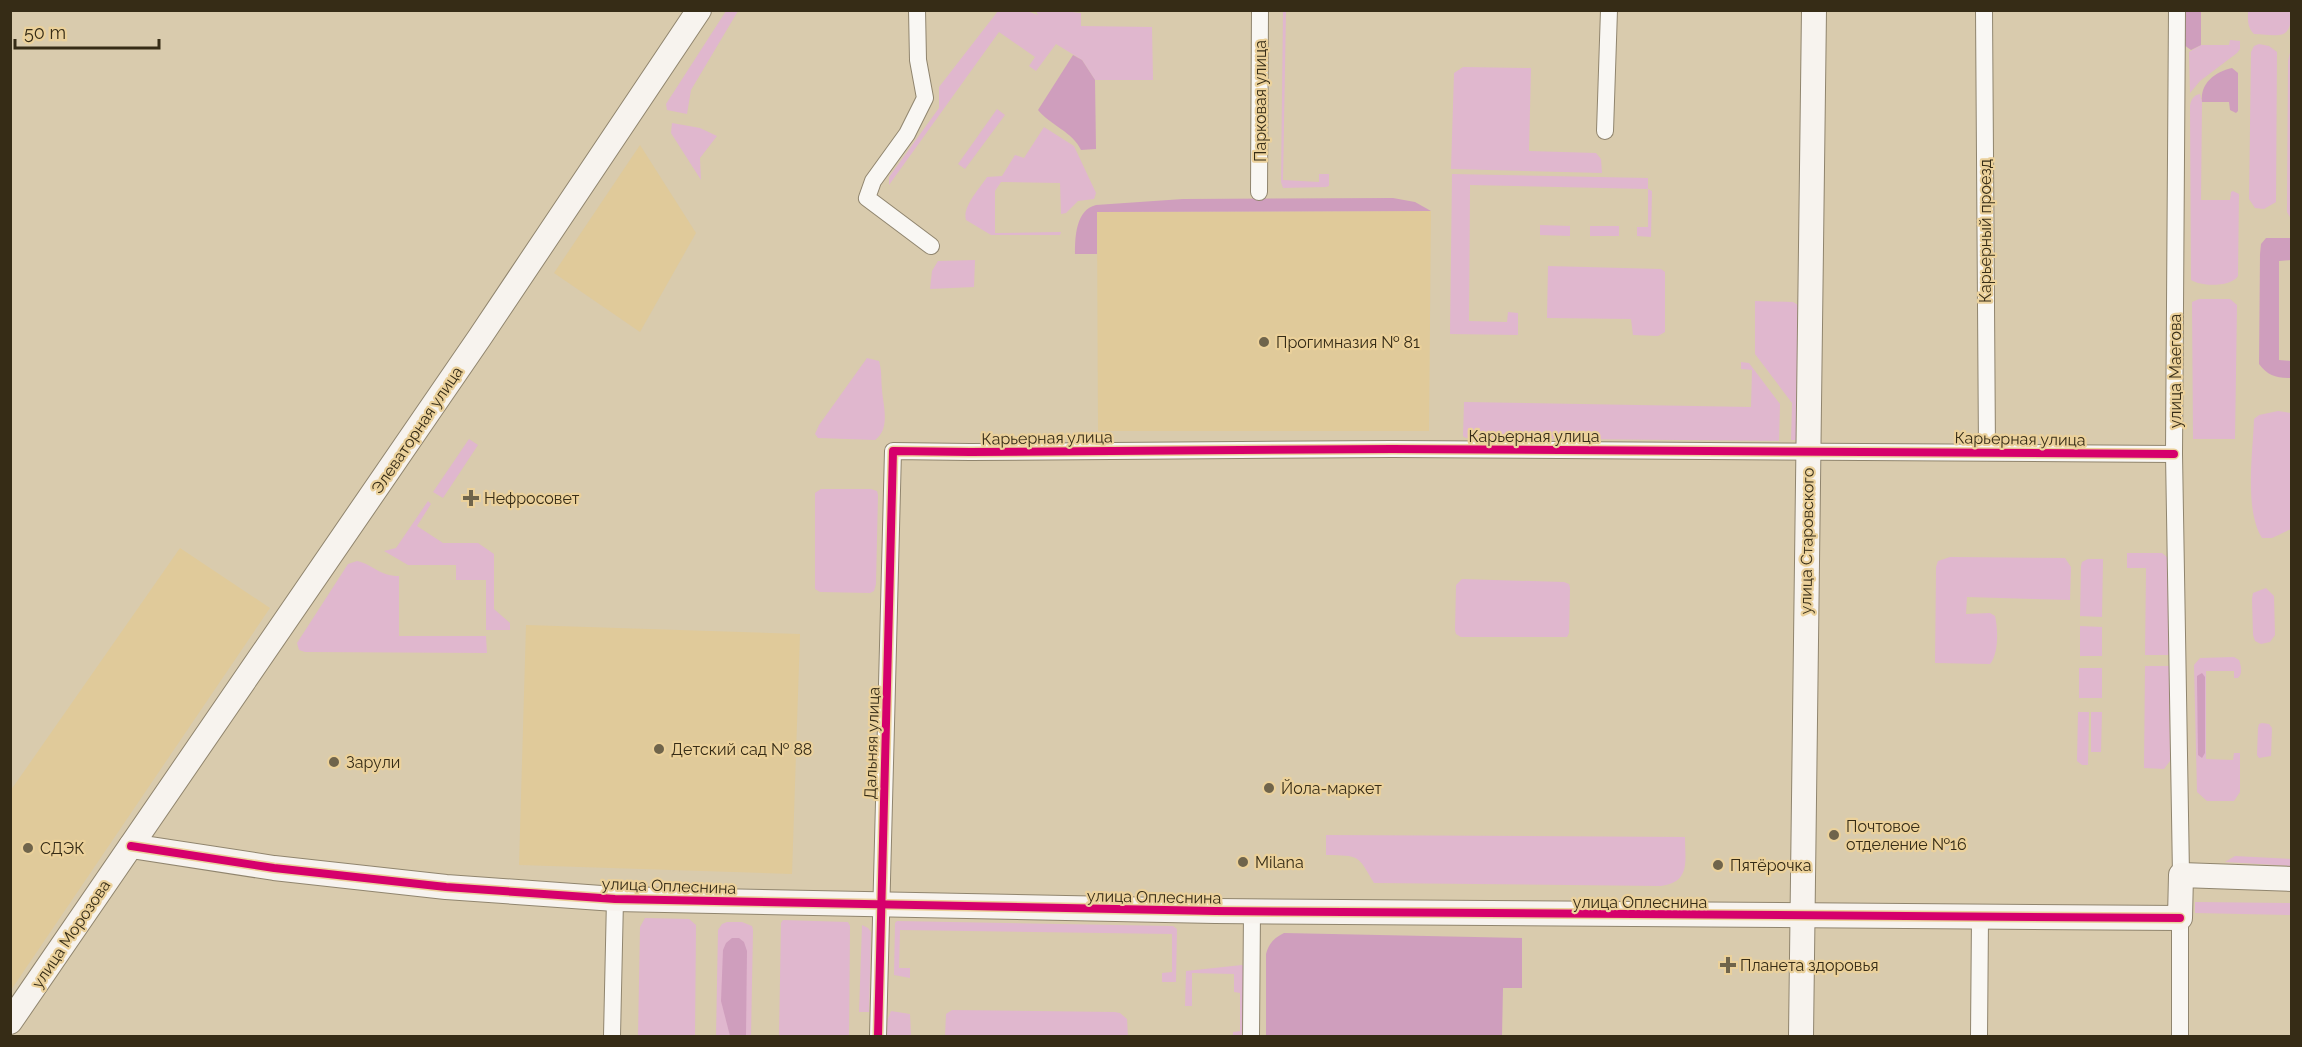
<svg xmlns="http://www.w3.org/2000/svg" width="2302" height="1047" font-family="Raleway,sans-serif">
  <rect width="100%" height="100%" fill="#d9cbad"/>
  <!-- built -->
  <g fill="#e0ca9a">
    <path d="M 640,145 L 696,233 L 640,332 L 554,273 Z"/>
    <path d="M 1431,211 L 1429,431 L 1098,431 L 1097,212 Z"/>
    <path d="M 180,548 L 270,608 L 11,990 L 11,790 Z"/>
    <path d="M 526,625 L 800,634 L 792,874 L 519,865 Z"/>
  </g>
  <!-- green -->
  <g fill="#e0b7ce">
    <path d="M 726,11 L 738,11 L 691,90 L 687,114 L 667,110 L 666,104 Z"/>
    <path d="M 998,11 L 1027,11 L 1038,15 L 1036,11 L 1063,11 L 1081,13 L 1081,26 L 1152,27 L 1153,80 L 1095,80 L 1082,60 L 1056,44 L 1036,71 L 1029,66 L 1035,57 L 999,32 L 889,185 L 889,177 L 939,108 L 939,87 Z"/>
    <path d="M 1286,11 L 1283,180 L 1319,182 L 1319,174 L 1329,174 L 1329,186 L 1326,187 L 1283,188 L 1281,182 L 1283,11 Z"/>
    <path d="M 2248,11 L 2291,11 C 2292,41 2279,35 2254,34 C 2247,27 2248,20 2248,11 Z"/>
    <path d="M 2230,40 L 2240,41 L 2240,49 L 2237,53 L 2200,81 L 2190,93 L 2189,52 L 2201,45 L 2229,45 Z"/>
    <path d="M 2259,44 L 2269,46 L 2277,52 L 2276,202 L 2264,209 L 2255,208 L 2249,199 L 2251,52 L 2254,46 Z"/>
    <path d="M 2291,48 L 2291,219 L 2287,212 L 2288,61 Z"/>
    <path d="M 1463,67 L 1531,68 L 1529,151 L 1596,153 L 1601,159 L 1602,173 L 1451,169 L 1454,73 Z"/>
    <path d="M 2200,94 L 2202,102 L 2201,200 L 2230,200 L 2231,192 L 2233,191 L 2239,194 L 2238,276 C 2231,287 2202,287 2191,280 L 2190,106 C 2191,99 2194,95 2200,94 Z"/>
    <path d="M 997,109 L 1005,115 L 965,169 L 958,164 Z"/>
    <path d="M 672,123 L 700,128 L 717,136 L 700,158 L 701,180 L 671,133 Z"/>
    <path d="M 1044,127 L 1074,146 L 1096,193 L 1094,199 L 1078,201 L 1066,213 L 1061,214 L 1060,183 L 1001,182 L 995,191 L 995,233 L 1061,232 L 1060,235 L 991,235 L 966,220 C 962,207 980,188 987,177 L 1002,176 L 1015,155 L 1024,158 Z"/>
    <path d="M 1452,174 L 1648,178 L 1648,189 L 1652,191 L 1651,237 L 1637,236 L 1637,227 L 1648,227 L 1648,189 L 1470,185 L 1469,321 L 1507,322 L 1508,312 L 1518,313 L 1518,335 L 1450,334 Z"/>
    <path d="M 1540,225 L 1570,226 L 1570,236 L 1540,235 Z"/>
    <rect x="1590" y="226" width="29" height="10"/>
    <path d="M 975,260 L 974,287 L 930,289 L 932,271 L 938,261 Z"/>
    <path d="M 1548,266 L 1661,269 L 1665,272 L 1665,332 L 1658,336 L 1633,335 L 1631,319 L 1547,318 Z"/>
    <path d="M 2199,299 L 2230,299 L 2237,305 L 2235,439 L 2193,439 L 2192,302 Z"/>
    <path d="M 1755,301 L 1793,302 L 1798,305 L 1796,440 L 1791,440 L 1792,403 L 1755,354 Z"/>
    <path d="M 867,358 L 879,361 C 882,371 881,379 882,390 C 883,405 891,429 875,440 L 818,438 L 815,434 L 819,425 Z"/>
    <path d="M 1741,362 L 1749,363 L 1780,404 L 1779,441 L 1466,438 L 1463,436 L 1464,402 L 1751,407 L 1752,370 L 1741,369 Z"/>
    <path d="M 2278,411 L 2291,413 L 2291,529 L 2272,538 L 2262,538 C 2244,509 2253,453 2254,419 L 2259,415 Z"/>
    <path d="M 469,439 L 478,445 L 443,498 L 433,492 Z"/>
    <path d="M 821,489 L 871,489 L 877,491 L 878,495 L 876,584 L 874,591 L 870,593 L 820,592 L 815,589 L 815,493 Z"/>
    <path d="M 428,501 L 431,504 L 417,526 L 443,543 L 478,543 L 494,554 L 494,609 L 510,623 L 510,630 L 486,630 L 486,580 L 456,580 L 456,565 L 408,565 L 384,551 L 396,548 Z"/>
    <path d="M 2127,553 L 2162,553 L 2168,558 L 2170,655 L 2145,655 L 2146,568 L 2127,568 Z"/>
    <path d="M 1950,557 L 2065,558 L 2071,567 L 2070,600 L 1967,597 L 1966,614 L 1990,613 L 1995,616 C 1998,629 1999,653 1990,664 L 1935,663 L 1936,567 L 1938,561 Z"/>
    <path d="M 2088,559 L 2103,559 L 2102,617 L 2080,616 L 2081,566 L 2082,562 Z"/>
    <path d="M 357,561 C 374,565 379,576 399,576 L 399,636 L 486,636 L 487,653 L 305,652 L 299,650 L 297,643 L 348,564 Z"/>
    <path d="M 1462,579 L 1564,582 L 1569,584 L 1570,588 L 1569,633 L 1567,637 L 1461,637 L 1456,634 L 1455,630 L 1456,585 Z"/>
    <path d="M 2266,588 L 2274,596 L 2275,635 L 2270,642 L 2261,644 L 2255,641 L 2253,635 L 2252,599 L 2253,593 Z"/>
    <path d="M 2080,626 L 2102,627 L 2102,656 L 2080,656 Z"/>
    <path d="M 2234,657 L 2239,660 C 2241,665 2243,674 2238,678 L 2234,678 L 2234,671 L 2206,671 L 2206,759 L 2233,760 L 2234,753 L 2240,753 L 2240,792 L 2234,801 L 2207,801 L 2197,792 L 2194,665 L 2200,658 Z"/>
    <path d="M 2145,666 L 2169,666 L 2170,761 L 2164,769 L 2144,768 Z"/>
    <rect x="2079" y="668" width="23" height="30"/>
    <path d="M 2078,712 L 2089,712 L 2088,765 L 2082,765 L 2077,761 Z"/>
    <path d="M 2091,712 L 2102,712 L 2101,752 L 2091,752 Z"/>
    <path d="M 2262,723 L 2269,724 L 2272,728 L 2271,756 L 2259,758 L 2257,755 L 2258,728 L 2259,724 Z"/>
    <path d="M 1326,835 L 1685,837 C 1685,861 1691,882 1661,886 L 1374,883 C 1357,854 1360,856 1326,855 Z"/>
    <path d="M 2235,856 L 2291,859 L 2291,866 L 2225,862 Z"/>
    <path d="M 2195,902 L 2291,903 L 2291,915 L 2195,913 Z"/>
    <path d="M 645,918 L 689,919 L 696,925 L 695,1036 L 638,1036 L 640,927 Z"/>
    <path d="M 783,920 L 848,922 L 850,926 L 849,1036 L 779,1036 L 781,923 Z"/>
    <path d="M 897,921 L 1173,926 L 1177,929 L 1176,982 L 1162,982 L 1162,973 L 1172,972 L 1172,934 L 900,930 L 899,968 L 910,968 L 910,978 L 894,975 L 895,923 Z"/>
    <path d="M 727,922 L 742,922 L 752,926 L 753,930 L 751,1036 L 716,1036 L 718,930 L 722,924 Z"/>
    <path d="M 862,925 L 868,928 L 871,932 L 869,1012 L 859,1012 Z"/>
    <path d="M 1242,965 L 1246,968 L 1245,1036 L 1233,1036 L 1233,1032 L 1240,1031 L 1240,993 L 1234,992 L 1234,974 L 1192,973 L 1192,1006 L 1185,1006 L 1186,971 Z"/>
    <path d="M 952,1010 L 1115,1012 L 1120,1013 L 1127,1019 L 1128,1036 L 945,1036 L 946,1014 Z"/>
    <path d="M 891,1011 L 910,1014 L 911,1036 L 887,1036 L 887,1021 Z"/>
  </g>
  <!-- forest -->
  <g fill="#cf9ebd">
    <path d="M 2184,11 L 2201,11 L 2201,45 L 2191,50 L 2184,45 Z"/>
    <path d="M 1073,55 L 1082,60 L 1095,80 L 1096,149 L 1081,150 C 1073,132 1050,125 1038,110 Z"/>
    <path d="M 2232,68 L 2238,73 L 2238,111 L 2236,113 L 2230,110 L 2229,102 L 2202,102 C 2200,83 2215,72 2232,68 Z"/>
    <path d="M 1393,198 L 1415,202 L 1431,211 L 1097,212 L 1097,254 L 1075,254 C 1075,236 1076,210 1096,205 L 1183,199 Z"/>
    <path d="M 2266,238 L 2291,238 L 2291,260 L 2279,261 L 2279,360 L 2291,361 L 2291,378 C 2276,378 2268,376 2259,364 L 2260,254 L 2261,244 Z"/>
    <path d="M 2202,673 L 2205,677 L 2205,753 L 2202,758 L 2198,755 L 2197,680 L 2197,676 Z"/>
    <path d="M 1284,933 L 1522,938 L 1522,988 L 1503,988 L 1502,1036 L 1266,1036 L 1266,954 C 1269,943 1274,938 1284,933 Z"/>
    <path d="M 732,938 L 739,938 L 744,942 L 747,951 L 746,1036 L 730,1036 L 721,1001 L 723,950 L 726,943 Z"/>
  </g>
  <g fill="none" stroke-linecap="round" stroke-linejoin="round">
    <defs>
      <g id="street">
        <path d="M 917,10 L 918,60 L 925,98 L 907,134 L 873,181 L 867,198 L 931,246"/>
        <path d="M 1984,10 L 1987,451"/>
        <path d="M 2177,10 L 2174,454 L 2181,875"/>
        <path d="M 1605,131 L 1609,10"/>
        <path d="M 1259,192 L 1260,10"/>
        <path d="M 612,1036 L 615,899"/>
        <path d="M 878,1036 L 893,451 L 970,452 L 1392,449 L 2174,454"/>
        <path d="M 1251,1036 L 1252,911"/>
        <path d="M 1979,1036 L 1980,918"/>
        <path d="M 2180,1036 L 2180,918"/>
      </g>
      <g id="secondary">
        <path d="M 131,846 L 274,868 L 446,887 L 615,899 L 1215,911 L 2180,918 L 2181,875 L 2292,879"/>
        <path d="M 10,1022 L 480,337 L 699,10"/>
        <path d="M 1801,1036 L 1814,10"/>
      </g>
    </defs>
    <!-- street casing -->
    <use href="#street" stroke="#90856e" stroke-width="18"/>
    <!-- secondary casing -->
    <use href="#secondary" stroke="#90856e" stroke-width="26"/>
    <!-- street -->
    <use href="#street" stroke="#f9f7f3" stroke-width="16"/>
    <!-- secondary -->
    <use href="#secondary" stroke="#f7f3ee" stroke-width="24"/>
    <defs>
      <g id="cycleway">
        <path d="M 131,846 L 274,868 L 446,887 L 615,899 L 1215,911 L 2180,918"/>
        <path d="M 878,1036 L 893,451 L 970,452 L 1392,449 L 2174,454"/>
      </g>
    </defs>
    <!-- cycleway casing -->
    <use href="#cycleway" stroke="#ebd19b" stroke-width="11"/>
    <!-- cycleway -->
    <use href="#cycleway" stroke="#d6006c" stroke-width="8"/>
  </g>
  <!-- markers -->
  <g fill="#6f644b" stroke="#ebd19b" stroke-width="2">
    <circle cx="1264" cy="342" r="6"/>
    <path d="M468 489h6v6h6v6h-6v6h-6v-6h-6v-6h6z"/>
    <circle cx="659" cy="749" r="6"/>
    <circle cx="334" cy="762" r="6"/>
    <circle cx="1269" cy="788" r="6"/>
    <circle cx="1834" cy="835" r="6"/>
    <circle cx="28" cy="848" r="6"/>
    <circle cx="1243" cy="862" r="6"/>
    <circle cx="1718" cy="865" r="6"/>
    <path d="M1725 956h6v6h6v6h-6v6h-6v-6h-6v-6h6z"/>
  </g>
  <g text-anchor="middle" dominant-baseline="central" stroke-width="4.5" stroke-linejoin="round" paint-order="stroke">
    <!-- street labels -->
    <g font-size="16" fill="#362c16" stroke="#ebd19b">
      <text transform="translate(1260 101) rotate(-90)">Парковая улица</text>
      <text transform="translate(1985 231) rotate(-90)">Карьерный проезд</text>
      <text transform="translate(2175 371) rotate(-90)">улица Маегова</text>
      <text transform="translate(417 430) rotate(-56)">Элеваторная улица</text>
      <text x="1534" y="436">Карьерная улица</text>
      <text transform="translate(1047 438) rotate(-1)">Карьерная улица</text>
      <text transform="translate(2020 439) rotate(1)">Карьерная улица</text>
      <text transform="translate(1807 541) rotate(-89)">улица Старовского</text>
      <text transform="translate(872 743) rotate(-88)">Дальняя улица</text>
      <text transform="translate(669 886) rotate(2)">улица Оплеснина</text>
      <text transform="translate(1154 897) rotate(1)">улица Оплеснина</text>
      <text x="1640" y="902">улица Оплеснина</text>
      <text transform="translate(71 934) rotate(-56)">улица Морозова</text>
    </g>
    <!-- poi labels -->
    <g font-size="16" fill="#362c16" stroke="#ebd19b" text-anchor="start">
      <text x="1276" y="342">Прогимназия № 81</text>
      <text x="484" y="498">Нефросовет</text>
      <text x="671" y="749">Детский сад № 88</text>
      <text x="346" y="762">Зарули</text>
      <text x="1281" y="788">Йола-маркет</text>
      <text x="1846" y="826">Почтовое<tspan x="1846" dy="18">отделение №16</tspan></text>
      <text x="40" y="848">СДЭК</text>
      <text x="1255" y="862">Milana</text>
      <text x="1730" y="865">Пятёрочка</text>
      <text x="1740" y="965">Планета здоровья</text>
    </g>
  </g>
  <!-- border -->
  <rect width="2302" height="1047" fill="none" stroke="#362c16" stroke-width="24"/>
  <!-- scale -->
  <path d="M15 39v9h144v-9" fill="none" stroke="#362c16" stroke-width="3"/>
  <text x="24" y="39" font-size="18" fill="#362c16" stroke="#ebd19b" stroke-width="4.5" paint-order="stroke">50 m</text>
</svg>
